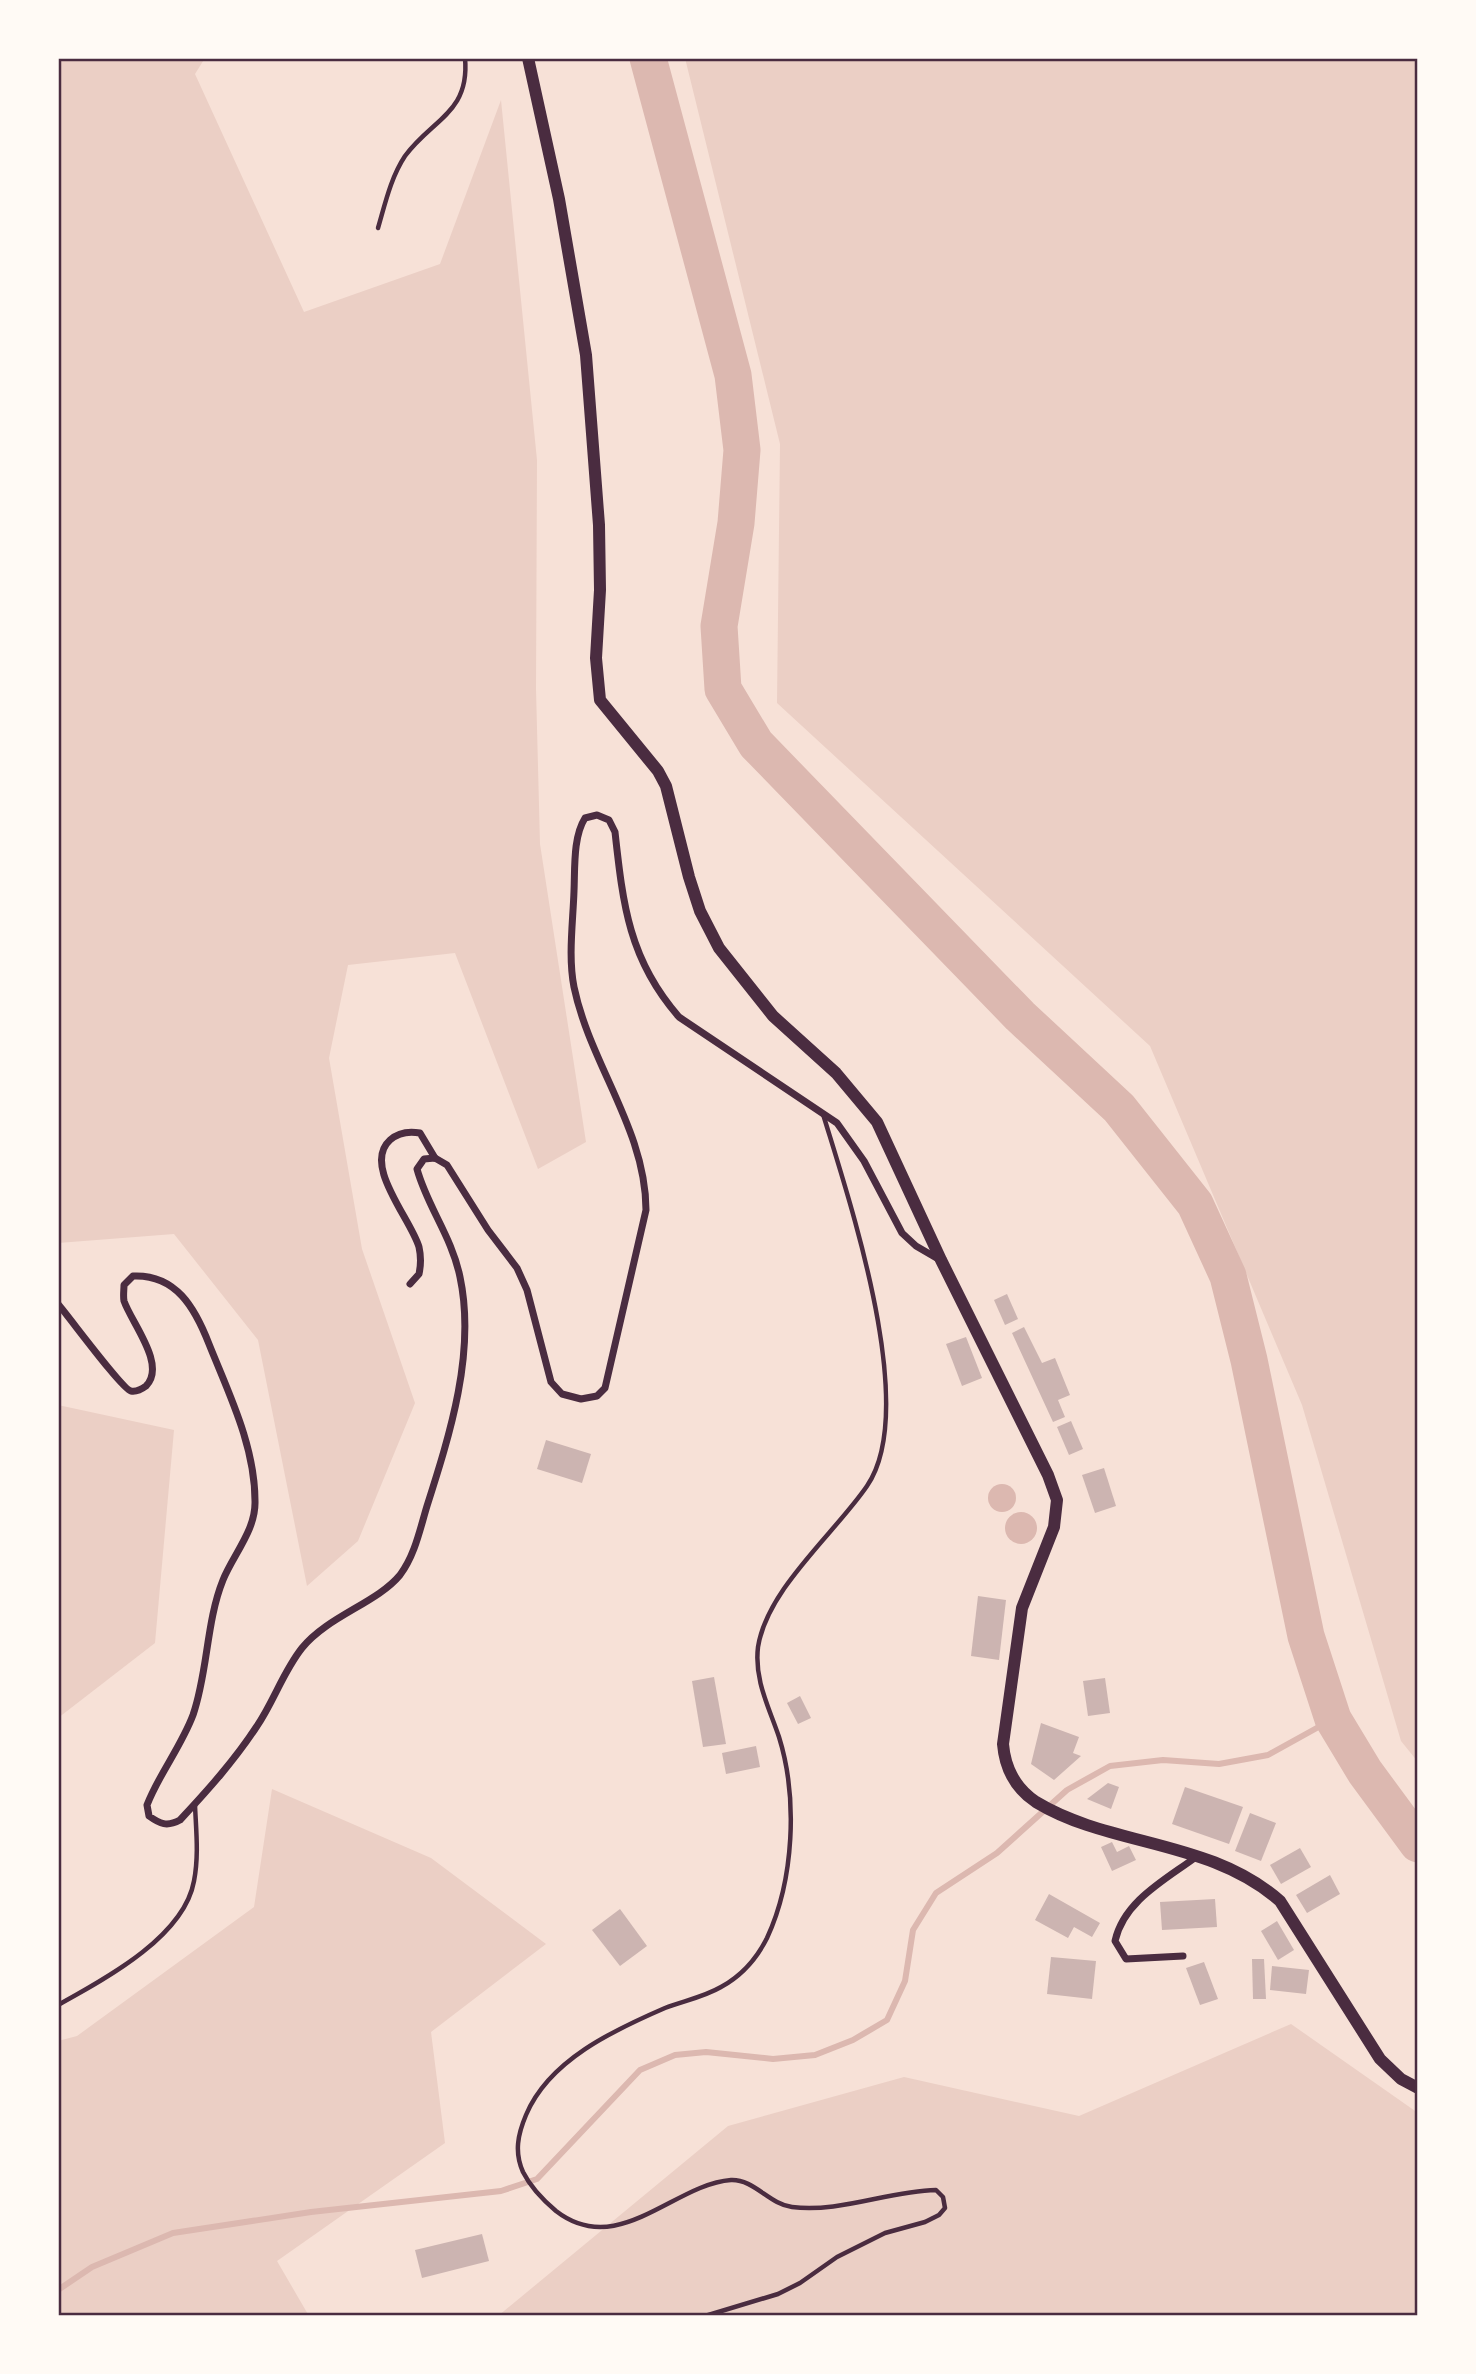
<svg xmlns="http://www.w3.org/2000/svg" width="1476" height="2374" font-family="'DM Sans',sans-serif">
  <rect width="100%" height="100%" fill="#f7e1d7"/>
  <!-- green -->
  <g fill="#ebcfc5">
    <path d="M 58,58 L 205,58 L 195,74 L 304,312 L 440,264 L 501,100 L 537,460 L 536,689 L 540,844 L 586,1142 L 538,1169 L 455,953 L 348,965 L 329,1058 L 362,1249 L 415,1403 L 358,1541 L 307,1586 L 258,1340 L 174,1234 L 58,1243 Z"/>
    <path d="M 685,58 L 1418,58 L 1418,1762 L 1401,1741 L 1302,1405 L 1150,1046 L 777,703 L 780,444 Z"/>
    <path d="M 58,1405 L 174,1430 L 155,1643 L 58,1718 Z"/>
    <path d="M 272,1789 L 431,1858 L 546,1944 L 431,2032 L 445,2143 L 277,2261 L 309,2316 L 58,2316 L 58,2041 L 77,2036 L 254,1907 Z"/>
    <path d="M 1291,2024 L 1418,2113 L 1418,2316 L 498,2316 L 728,2126 L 904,2077 L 1079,2116 Z"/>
  </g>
  <!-- water -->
  <g fill="#dcb8b0">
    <circle cx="1002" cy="1498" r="14"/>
    <circle cx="1021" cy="1528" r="16"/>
  </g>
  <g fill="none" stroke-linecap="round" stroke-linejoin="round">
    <!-- stream -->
    <path stroke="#dcb8b0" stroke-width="6" d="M 58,2290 L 92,2267 L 173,2233 L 311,2212 L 501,2191 L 537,2179 L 640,2070 L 675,2055 L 706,2052 L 773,2059 L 815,2055 L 853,2040 L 887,2020 L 905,1981 L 913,1930 L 936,1893 L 997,1853 L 1067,1790 L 1110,1766 L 1163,1760 L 1219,1764 L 1268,1755 L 1333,1719"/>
    <!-- river -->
    <path stroke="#dcb8b0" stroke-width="37" d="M 648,58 L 733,375 L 742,450 L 736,523 L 719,626 L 723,689 L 756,744 L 1020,1016 L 1119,1108 L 1195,1204 L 1228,1276 L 1249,1360 L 1306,1636 L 1333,1719 L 1365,1772 L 1418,1844"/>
  </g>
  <!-- building -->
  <g fill="#ccb4b1">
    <path d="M 1007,1294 L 1018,1319 L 1005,1325 L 994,1300 Z"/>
    <path d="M 1024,1327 L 1042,1363 L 1055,1358 L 1070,1395 L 1058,1400 L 1065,1417 L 1053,1422 L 1012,1333 Z"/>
    <path d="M 966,1337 L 982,1378 L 962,1386 L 946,1344 Z"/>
    <path d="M 1071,1421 L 1083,1449 L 1069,1455 L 1057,1427 Z"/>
    <path d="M 546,1440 L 591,1454 L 582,1483 L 537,1469 Z"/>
    <path d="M 1104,1468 L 1116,1506 L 1095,1513 L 1082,1475 Z"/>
    <path d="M 978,1596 L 1006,1600 L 999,1660 L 971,1656 Z"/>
    <path d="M 714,1677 L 726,1744 L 703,1747 L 692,1681 Z"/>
    <path d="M 1105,1678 L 1110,1713 L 1088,1716 L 1083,1681 Z"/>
    <path d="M 800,1696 L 811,1718 L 798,1724 L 787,1703 Z"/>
    <path d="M 1041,1723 L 1079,1737 L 1073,1753 L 1081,1756 L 1054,1780 L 1031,1764 Z"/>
    <path d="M 756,1746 L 760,1767 L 726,1774 L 722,1753 Z"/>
    <path d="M 1108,1783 L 1119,1787 L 1111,1809 L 1087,1799 Z"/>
    <path d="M 1185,1787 L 1243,1807 L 1229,1844 L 1172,1824 Z"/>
    <path d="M 1250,1813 L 1276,1823 L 1261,1861 L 1235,1851 Z"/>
    <path d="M 1112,1842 L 1117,1852 L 1129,1846 L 1136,1860 L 1112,1871 L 1101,1847 Z"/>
    <path d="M 1300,1848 L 1311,1867 L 1281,1884 L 1270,1865 Z"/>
    <path d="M 1330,1875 L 1340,1894 L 1307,1913 L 1296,1895 Z"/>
    <path d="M 1049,1894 L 1100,1923 L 1092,1937 L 1074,1927 L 1068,1938 L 1035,1920 Z"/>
    <path d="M 1215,1899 L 1217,1927 L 1162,1930 L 1160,1902 Z"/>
    <path d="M 620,1909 L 647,1946 L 620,1966 L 592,1930 Z"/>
    <path d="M 1277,1921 L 1294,1950 L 1278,1960 L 1261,1931 Z"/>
    <path d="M 1051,1957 L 1096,1961 L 1092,1999 L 1047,1994 Z"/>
    <path d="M 1252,1959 L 1264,1959 L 1266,1999 L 1253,1999 Z"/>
    <path d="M 1204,1962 L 1218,1999 L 1200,2005 L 1186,1968 Z"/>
    <path d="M 1272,1966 L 1309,1970 L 1306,1994 L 1270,1990 Z"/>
    <path d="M 482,2234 L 489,2261 L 422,2278 L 415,2250 Z"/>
  </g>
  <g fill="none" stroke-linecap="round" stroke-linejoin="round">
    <!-- service -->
    <g stroke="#4a2c40" stroke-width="4.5">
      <path d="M 378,228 C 385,204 391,177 405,156 C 432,119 470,113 465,58"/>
      <path d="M 58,2005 C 105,1979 184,1937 194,1881 C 199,1855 196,1830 195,1805"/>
      <path d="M 705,2316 L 778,2294 L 800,2283 L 837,2257 L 885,2233 L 925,2222 L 939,2215 L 945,2208 L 943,2197 L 936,2190 C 888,2191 840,2213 792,2207 C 769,2204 754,2179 731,2180 C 674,2184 618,2259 556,2211 C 543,2200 531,2188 523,2172 C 514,2152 518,2134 526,2115 C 549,2060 614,2030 665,2008 C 683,2001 704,1997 721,1987 C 741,1976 757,1958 767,1938 C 794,1880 798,1798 779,1737 C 769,1707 754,1680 758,1647 C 767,1589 835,1533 867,1486 C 920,1409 849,1200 823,1114"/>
    </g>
    <!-- minor -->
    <g stroke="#4a2c40" stroke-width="7">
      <path d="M 410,1284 L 419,1274 C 421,1265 421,1256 419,1247 C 411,1219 362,1165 390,1140 C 399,1132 409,1131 420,1133 L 435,1158"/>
      <path d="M 58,1304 C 70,1318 122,1389 131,1391 C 137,1392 142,1389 146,1386 C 167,1365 131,1322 124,1301 C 123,1296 124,1290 124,1285 L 133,1276 C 176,1274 195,1308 209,1344 C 229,1394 255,1446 255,1501 C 256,1530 233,1555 223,1580 C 206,1622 208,1672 193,1715 C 181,1747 159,1774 147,1805 L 149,1816 C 160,1824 167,1827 180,1820 C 207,1791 235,1760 257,1726 C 274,1701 283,1672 302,1648 C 328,1616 377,1603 400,1575 C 415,1555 420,1529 427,1506 C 450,1434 476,1352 460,1277 C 452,1237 427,1206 417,1169 L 424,1159 L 435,1158 L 447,1165 L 488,1230 L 517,1268 L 527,1290 L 551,1382 L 562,1394 L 581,1399 L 597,1396 L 605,1388 L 646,1210 C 646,1130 590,1064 574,987 C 568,957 573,922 574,891 C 575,868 573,837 585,818 L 597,815 L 609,820 L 615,832 C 623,905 629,960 679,1017 L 837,1123 L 864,1161 L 902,1233 L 916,1246 L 940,1260"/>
      <path d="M 1183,1956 L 1126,1959 L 1115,1941 C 1124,1901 1165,1880 1196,1857"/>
    </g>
    <!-- tertiary -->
    <path stroke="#4a2c40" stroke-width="12" d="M 528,58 L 559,199 L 586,355 L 599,525 L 600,590 L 596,658 L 600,700 L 658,771 L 666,786 L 689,877 L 700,911 L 719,948 L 773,1016 L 836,1073 L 877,1122 L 941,1260 L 1048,1475 L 1057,1500 L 1054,1527 L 1022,1608 L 1003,1744 C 1005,1768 1015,1788 1036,1802 C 1110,1847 1210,1839 1280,1901 L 1380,2059 L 1401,2079 L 1418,2088"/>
  </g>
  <!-- border -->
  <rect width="1476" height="2374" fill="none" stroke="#fffaf5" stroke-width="119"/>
  <rect x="60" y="60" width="1356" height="2254" fill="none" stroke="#4a2c40" stroke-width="2.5"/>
</svg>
